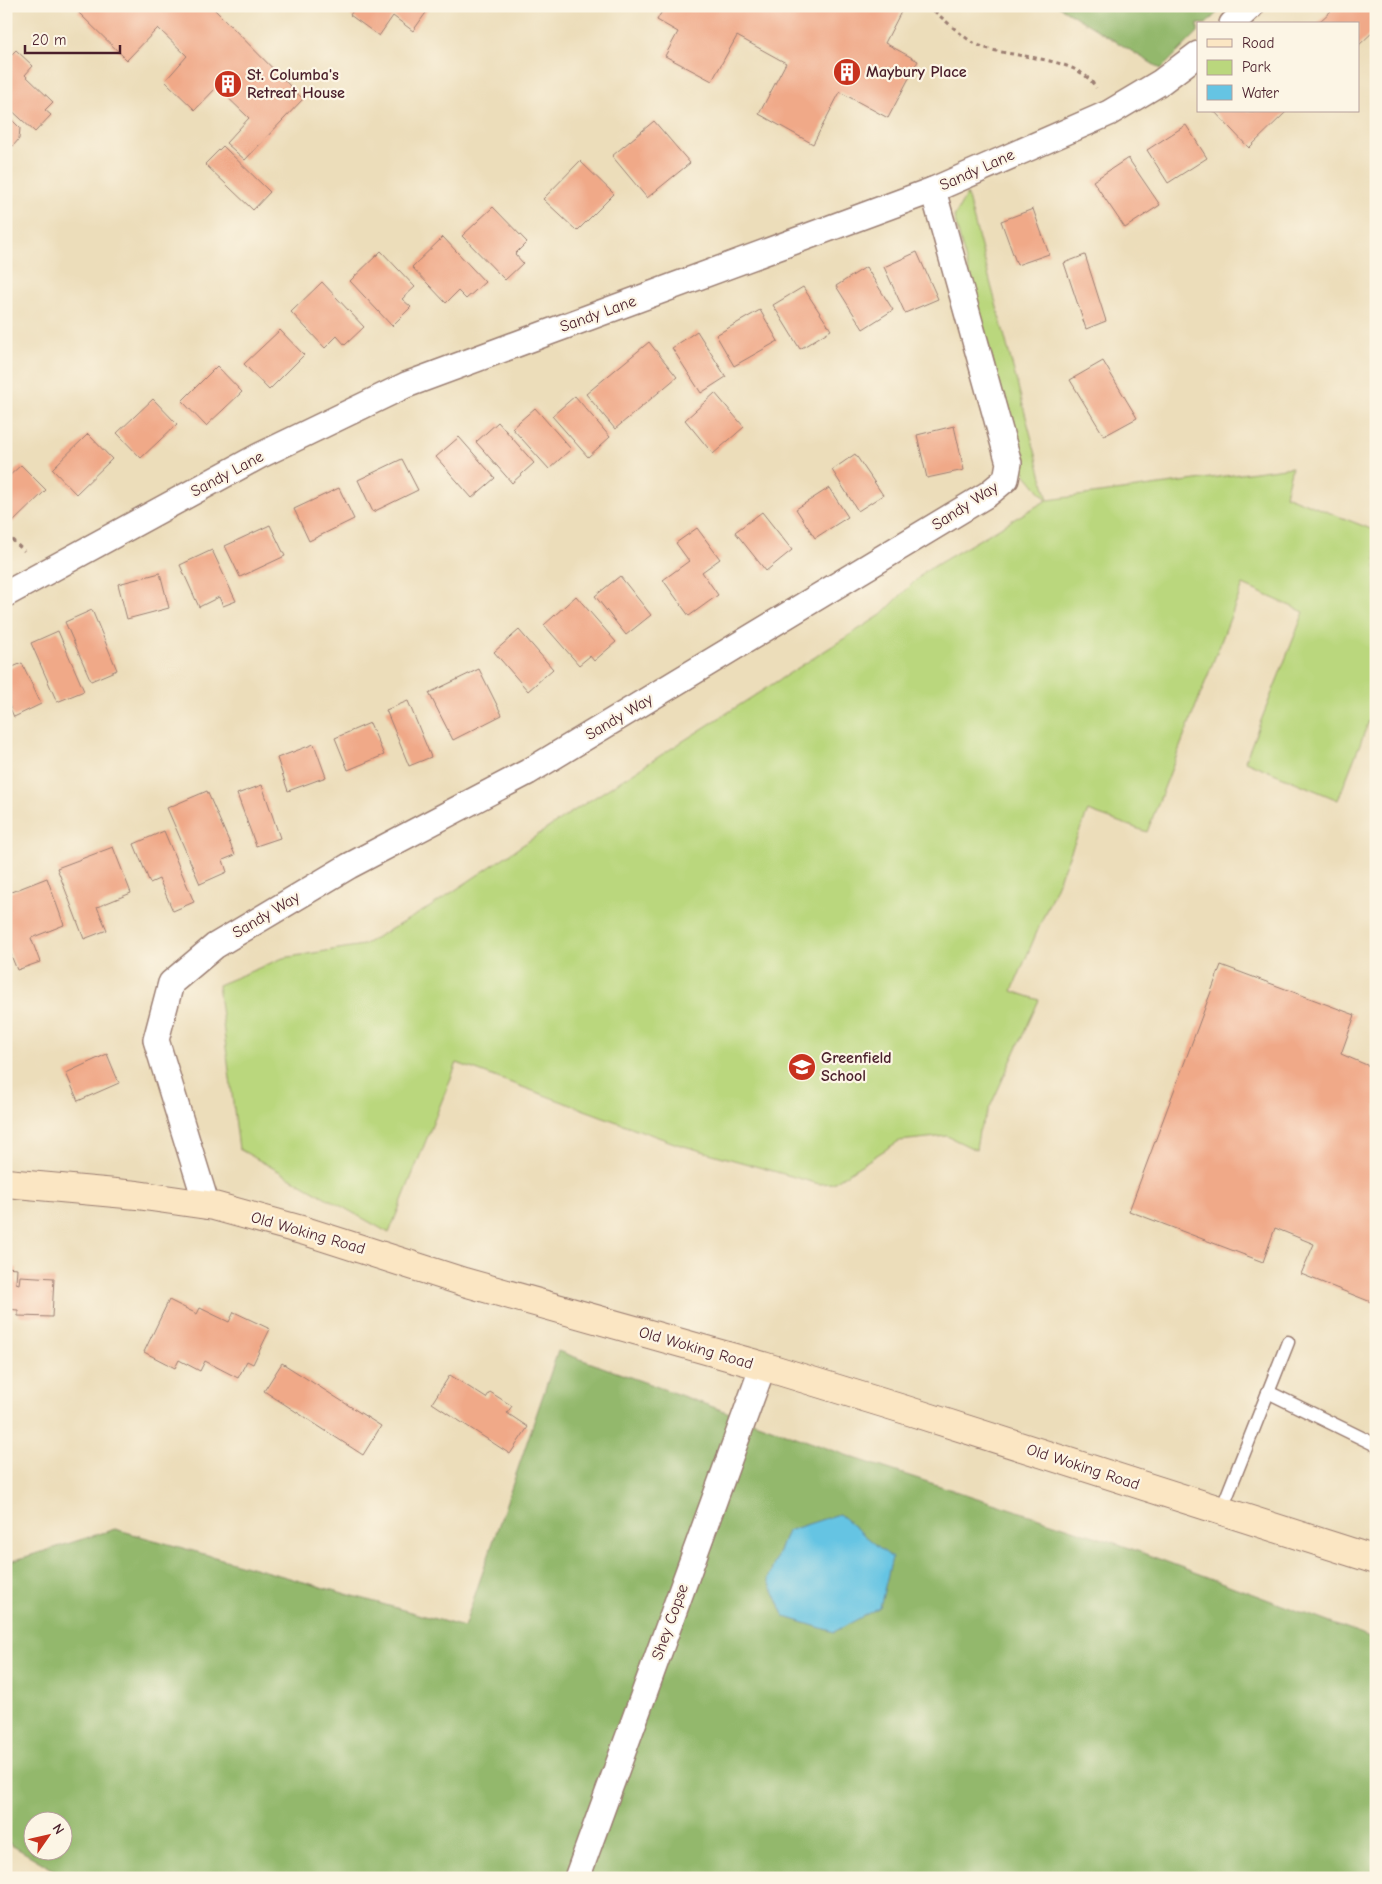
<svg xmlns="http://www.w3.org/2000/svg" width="1382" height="1884" font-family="'Comic Neue',sans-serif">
  <rect width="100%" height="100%" fill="#fcf5e5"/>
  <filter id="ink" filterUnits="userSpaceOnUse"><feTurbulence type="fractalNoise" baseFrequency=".02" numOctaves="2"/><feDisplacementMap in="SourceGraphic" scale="10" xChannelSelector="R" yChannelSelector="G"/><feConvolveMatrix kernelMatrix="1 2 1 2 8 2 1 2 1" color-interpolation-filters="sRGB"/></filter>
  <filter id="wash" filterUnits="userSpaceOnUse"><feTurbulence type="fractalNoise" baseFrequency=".0096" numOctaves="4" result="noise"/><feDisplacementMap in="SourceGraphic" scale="20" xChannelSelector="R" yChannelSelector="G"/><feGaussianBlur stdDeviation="1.12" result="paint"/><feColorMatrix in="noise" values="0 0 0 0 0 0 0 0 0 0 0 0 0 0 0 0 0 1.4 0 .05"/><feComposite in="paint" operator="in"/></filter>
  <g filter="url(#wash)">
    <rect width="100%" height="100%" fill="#ecddba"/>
    <!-- green -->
    <path fill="#bad77d" stroke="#827b54" d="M 967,194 L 1048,500 L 1292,467 L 1285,495 L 1376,531 L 1376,703 L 1338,800 L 1245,761 L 1304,612 L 1243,585 L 1147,832 L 1088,811 L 1012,991 L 1039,1000 L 979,1131 L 976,1150 L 947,1136 L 899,1141 L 833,1183 L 819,1184 L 677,1144 L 457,1063 L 389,1233 L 239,1149 L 218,985 L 283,958 L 363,945 L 430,907 L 578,808 L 881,615 L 924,572 L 1047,500 L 1022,470 L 954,217 Z"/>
    <!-- forest -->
    <g fill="#93b86c" stroke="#6e6c4c" fill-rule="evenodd">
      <path d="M 1058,6 L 1224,6 L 1206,24 L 1198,24 L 1198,32 L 1161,69 Z"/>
      <path d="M 558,1351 L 857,1459 L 1116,1543 L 1376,1640 L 1376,1878 L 68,1878 L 6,1842 L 6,1563 L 115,1529 L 464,1627 ZM 32,1822 L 62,1822 L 62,1852 L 32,1852 Z"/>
    </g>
    <!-- water -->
    <path fill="#65c4e3" stroke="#587287" d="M 839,1514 L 892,1558 L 880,1607 L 834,1632 L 785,1617 L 768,1579 L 787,1531 Z"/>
    <g id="blocks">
      <!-- building -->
      <g fill="#f0a988">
        <path d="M 84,6 L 211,6 L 303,99 L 245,160 L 226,143 L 249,118 L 217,87 L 195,110 L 165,81 L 187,56 L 158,28 L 127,60 L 78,12 Z"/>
        <path d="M 356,6 L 429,6 L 430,7 L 413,31 L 393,16 L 379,36 L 350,15 Z"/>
        <path d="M 665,6 L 904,6 L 885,43 L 918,61 L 888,118 L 840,92 L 813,144 L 759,114 L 786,63 L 737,36 L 712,81 L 665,56 L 678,32 L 657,20 Z"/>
        <path d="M 1331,6 L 1368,6 L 1376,14 L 1376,29 L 1358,46 L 1358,24 L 1317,24 L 1333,9 Z"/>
        <path d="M 16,50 L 33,66 L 25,75 L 53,102 L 45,110 L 51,115 L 35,132 L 6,105 L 6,60 Z"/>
        <path d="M 1214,111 L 1287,111 L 1249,148 Z"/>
        <path d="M 6,114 L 20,128 L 19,139 L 13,146 L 6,146 Z"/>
        <path d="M 654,121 L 690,163 L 647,198 L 612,156 Z"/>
        <path d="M 1186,125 L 1207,158 L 1168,183 L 1147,150 Z"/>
        <path d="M 223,146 L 270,192 L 253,210 L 205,164 Z"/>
        <path d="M 1128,158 L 1160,205 L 1125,228 L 1093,181 Z"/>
        <path d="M 580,161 L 614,194 L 577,231 L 543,199 Z"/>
        <path d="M 493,207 L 527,242 L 515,254 L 523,263 L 505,280 L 462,236 Z"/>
        <path d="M 1033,209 L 1049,254 L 1017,265 L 1001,221 Z"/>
        <path d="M 443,237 L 485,282 L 466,299 L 458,291 L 446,303 L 412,267 Z"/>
        <path d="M 381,251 L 415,287 L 402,299 L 411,307 L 392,326 L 350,281 Z"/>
        <path d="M 917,252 L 938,299 L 905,313 L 884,267 Z"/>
        <path d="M 1085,255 L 1106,321 L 1086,329 L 1064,263 Z"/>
        <path d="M 866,267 L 893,310 L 863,329 L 836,286 Z"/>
        <path d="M 322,282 L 364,327 L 345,345 L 337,336 L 325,348 L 291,312 Z"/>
        <path d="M 803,287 L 831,330 L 800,349 L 773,305 Z"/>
        <path d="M 760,310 L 778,341 L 734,366 L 716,335 Z"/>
        <path d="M 280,330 L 304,355 L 269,390 L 244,364 Z"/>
        <path d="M 697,331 L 726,377 L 701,393 L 672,348 Z"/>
        <path d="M 649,342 L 677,377 L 615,429 L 586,394 Z"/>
        <path d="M 1103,361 L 1137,418 L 1104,436 L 1070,380 Z"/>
        <path d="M 217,366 L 242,392 L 206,426 L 182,401 Z"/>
        <path d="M 715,393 L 744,427 L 713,454 L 685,420 Z"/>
        <path d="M 575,396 L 610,437 L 588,457 L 552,416 Z"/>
        <path d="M 153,399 L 177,424 L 141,458 L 117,433 Z"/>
        <path d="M 535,408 L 571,449 L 549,469 L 512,428 Z"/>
        <path d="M 498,422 L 534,463 L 512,483 L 476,442 Z"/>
        <path d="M 954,426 L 964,470 L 927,478 L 917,435 Z"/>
        <path d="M 88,434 L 112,459 L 76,494 L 52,469 Z"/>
        <path d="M 459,437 L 495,478 L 472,498 L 436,457 Z"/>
        <path d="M 855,454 L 883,495 L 858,511 L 832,470 Z"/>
        <path d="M 402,459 L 418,490 L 373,512 L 358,480 Z"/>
        <path d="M 21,465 L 46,490 L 10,525 L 6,521 L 6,479 Z"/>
        <path d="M 339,488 L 354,519 L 309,541 L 294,509 Z"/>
        <path d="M 829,488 L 848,517 L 815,538 L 796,509 Z"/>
        <path d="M 762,512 L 792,550 L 766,571 L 735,532 Z"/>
        <path d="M 270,525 L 285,556 L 240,577 L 225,546 Z"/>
        <path d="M 697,528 L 720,559 L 702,572 L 718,595 L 689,616 L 663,580 L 689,561 L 676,543 Z"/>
        <path d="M 212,550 L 236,601 L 223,606 L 219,597 L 199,607 L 180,565 Z"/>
        <path d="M 160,573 L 169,608 L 127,619 L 118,584 Z"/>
        <path d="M 620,576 L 651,615 L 626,635 L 595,596 Z"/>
        <path d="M 576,596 L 616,642 L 594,661 L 590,656 L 579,665 L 544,625 Z"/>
        <path d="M 92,610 L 117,670 L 91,681 L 65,622 Z"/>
        <path d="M 519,630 L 553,669 L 528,691 L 494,652 Z"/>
        <path d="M 58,631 L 84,691 L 57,702 L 31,643 Z"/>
        <path d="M 22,663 L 41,704 L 14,717 L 6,699 L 6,670 Z"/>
        <path d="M 479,669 L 502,715 L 453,740 L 429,693 Z"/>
        <path d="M 408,701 L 431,757 L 409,766 L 386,710 Z"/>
        <path d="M 370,723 L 384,755 L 348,770 L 335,738 Z"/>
        <path d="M 314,744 L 326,777 L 288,791 L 277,758 Z"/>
        <path d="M 262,785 L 280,838 L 256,846 L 237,794 Z"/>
        <path d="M 207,791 L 235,855 L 223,860 L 227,872 L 200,884 L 167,808 Z"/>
        <path d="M 164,831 L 194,902 L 173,911 L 159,879 L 150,883 L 134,844 Z"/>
        <path d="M 113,847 L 131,893 L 97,907 L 107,930 L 84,939 L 57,868 Z"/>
        <path d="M 47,878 L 64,925 L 31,938 L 40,962 L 17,970 L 6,943 L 6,894 Z"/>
        <path d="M 1221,965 L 1355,1015 L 1341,1054 L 1376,1069 L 1376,1304 L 1301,1274 L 1314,1244 L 1275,1228 L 1263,1262 L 1129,1211 Z"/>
        <path d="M 107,1054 L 119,1083 L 78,1101 L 66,1073 Z"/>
        <path d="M 6,1267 L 17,1268 L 16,1283 L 19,1284 L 20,1276 L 54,1278 L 52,1317 L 18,1316 L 18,1310 L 6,1309 Z"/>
        <path d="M 169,1300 L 197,1314 L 200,1308 L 229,1322 L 234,1312 L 270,1329 L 253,1364 L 247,1361 L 238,1378 L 205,1361 L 200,1371 L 179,1360 L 175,1368 L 144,1352 Z"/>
        <path d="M 282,1363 L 381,1426 L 363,1455 L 264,1391 Z"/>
        <path d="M 450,1375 L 486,1398 L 490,1392 L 512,1406 L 507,1413 L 528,1427 L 510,1454 L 432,1403 Z"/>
      </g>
    </g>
  </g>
  <g filter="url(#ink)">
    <use href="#blocks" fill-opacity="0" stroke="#9b7e72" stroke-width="1"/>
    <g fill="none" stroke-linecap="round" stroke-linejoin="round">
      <defs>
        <g id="service">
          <path d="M 1268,1392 L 1376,1445"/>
          <path d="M 1221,1511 L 1288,1342"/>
        </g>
        <g id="minor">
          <path d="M 1232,24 L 1251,6"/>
          <path d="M 6,594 L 259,456 L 406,385 L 933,190 L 1109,113 L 1161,82 L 1198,54"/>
          <path d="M 207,1206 L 156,1040 L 171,983 L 215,946 L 349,866 L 528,772 L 988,494 L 1006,479 L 1009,463 L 933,190"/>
          <path d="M 577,1878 L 763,1366"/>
        </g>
        <path id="secondary" d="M 6,1183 L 137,1195 L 214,1206 L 305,1231 L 464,1282 L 763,1366 L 906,1410 L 1376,1560"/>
      </defs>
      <!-- service casing -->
      <use href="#service" stroke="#9b7e72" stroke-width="15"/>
      <!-- minor casing -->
      <use href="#minor" stroke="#9b7e72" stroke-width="28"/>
      <!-- secondary casing -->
      <use href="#secondary" stroke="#9b7e72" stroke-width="30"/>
      <!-- path -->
      <g stroke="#9b7e72" stroke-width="3" stroke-dasharray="4 4" stroke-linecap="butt">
        <path d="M 928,6 C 941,16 966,41 980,46 C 1012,59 1078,55 1096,88"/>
        <path d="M 6,534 L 24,551"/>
      </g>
      <!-- service -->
      <use href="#service" stroke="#fff" stroke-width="12"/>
      <!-- minor -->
      <use href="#minor" stroke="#fff" stroke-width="25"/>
      <!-- secondary -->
      <use href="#secondary" stroke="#fbe6c3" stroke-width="28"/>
    </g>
  </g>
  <!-- icons -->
  <defs>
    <symbol id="building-disc" viewBox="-11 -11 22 22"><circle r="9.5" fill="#c8321e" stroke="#fcf5e5"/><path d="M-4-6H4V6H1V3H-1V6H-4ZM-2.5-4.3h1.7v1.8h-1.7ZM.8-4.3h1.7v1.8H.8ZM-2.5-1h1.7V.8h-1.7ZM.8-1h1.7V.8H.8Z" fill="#fff"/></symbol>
    <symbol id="school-disc" viewBox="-11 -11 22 22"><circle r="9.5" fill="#c8321e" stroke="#fcf5e5"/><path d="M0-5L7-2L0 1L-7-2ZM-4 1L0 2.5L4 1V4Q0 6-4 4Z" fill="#fff"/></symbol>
  </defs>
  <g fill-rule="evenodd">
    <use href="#building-disc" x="831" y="56" width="32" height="32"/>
    <use href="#building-disc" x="212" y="68" width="32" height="32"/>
    <use href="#school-disc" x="786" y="1051" width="32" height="32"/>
  </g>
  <g text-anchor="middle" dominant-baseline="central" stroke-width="4.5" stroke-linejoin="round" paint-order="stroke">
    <!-- poi labels -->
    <g font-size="16" font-weight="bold" fill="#4a1f2b" stroke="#fcf5e5" text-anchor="start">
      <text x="866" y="72">Maybury Place</text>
      <text x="247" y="75">St. Columba's<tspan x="247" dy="18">Retreat House</tspan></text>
      <text x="821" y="1058">Greenfield<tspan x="821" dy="18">School</tspan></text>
    </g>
    <!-- street labels -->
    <g font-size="16" fill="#4a1f2b" stroke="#fcf5e5">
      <text transform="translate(977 170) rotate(-24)">Sandy Lane</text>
      <text transform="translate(598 314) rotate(-20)">Sandy Lane</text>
      <text transform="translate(227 474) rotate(-28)">Sandy Lane</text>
      <text transform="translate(965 506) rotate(-33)">Sandy Way</text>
      <text transform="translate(619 717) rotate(-31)">Sandy Way</text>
      <text transform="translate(266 915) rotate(-31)">Sandy Way</text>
      <text transform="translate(308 1233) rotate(16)">Old Woking Road</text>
      <text transform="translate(696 1348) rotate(16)">Old Woking Road</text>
      <text transform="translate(1083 1467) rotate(18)">Old Woking Road</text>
      <text transform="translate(670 1622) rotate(-70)">Shey Copse</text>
    </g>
  </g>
  <!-- margin -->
  <rect width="1382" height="1884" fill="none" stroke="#fcf5e5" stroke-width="25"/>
  <!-- legend -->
  <rect x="1197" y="22" width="162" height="90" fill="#fcf5e5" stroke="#b59f9b"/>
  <rect x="1207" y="39" width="25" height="8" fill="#fbe6c3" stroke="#b59f9b"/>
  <text x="1242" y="48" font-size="15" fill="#4a1f2b">Road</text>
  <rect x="1207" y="60" width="25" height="15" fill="#bad77d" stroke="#b59f9b"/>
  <text x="1242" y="72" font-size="15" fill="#4a1f2b">Park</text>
  <rect x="1207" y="85" width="25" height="15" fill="#65c4e3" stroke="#b59f9b"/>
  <text x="1242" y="98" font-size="15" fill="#4a1f2b">Water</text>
  <!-- north arrow -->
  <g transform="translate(48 1836) rotate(56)"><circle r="24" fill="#fcf5e5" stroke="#b59f9b"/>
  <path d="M0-4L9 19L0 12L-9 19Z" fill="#c8321e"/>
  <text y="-8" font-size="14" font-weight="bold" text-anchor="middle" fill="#4a1f2b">N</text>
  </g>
  <!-- scale -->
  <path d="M25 45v8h95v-8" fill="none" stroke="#4a1f2b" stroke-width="2.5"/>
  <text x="32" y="45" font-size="15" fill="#4a1f2b" stroke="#fcf5e5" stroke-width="4" paint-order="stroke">20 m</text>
</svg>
